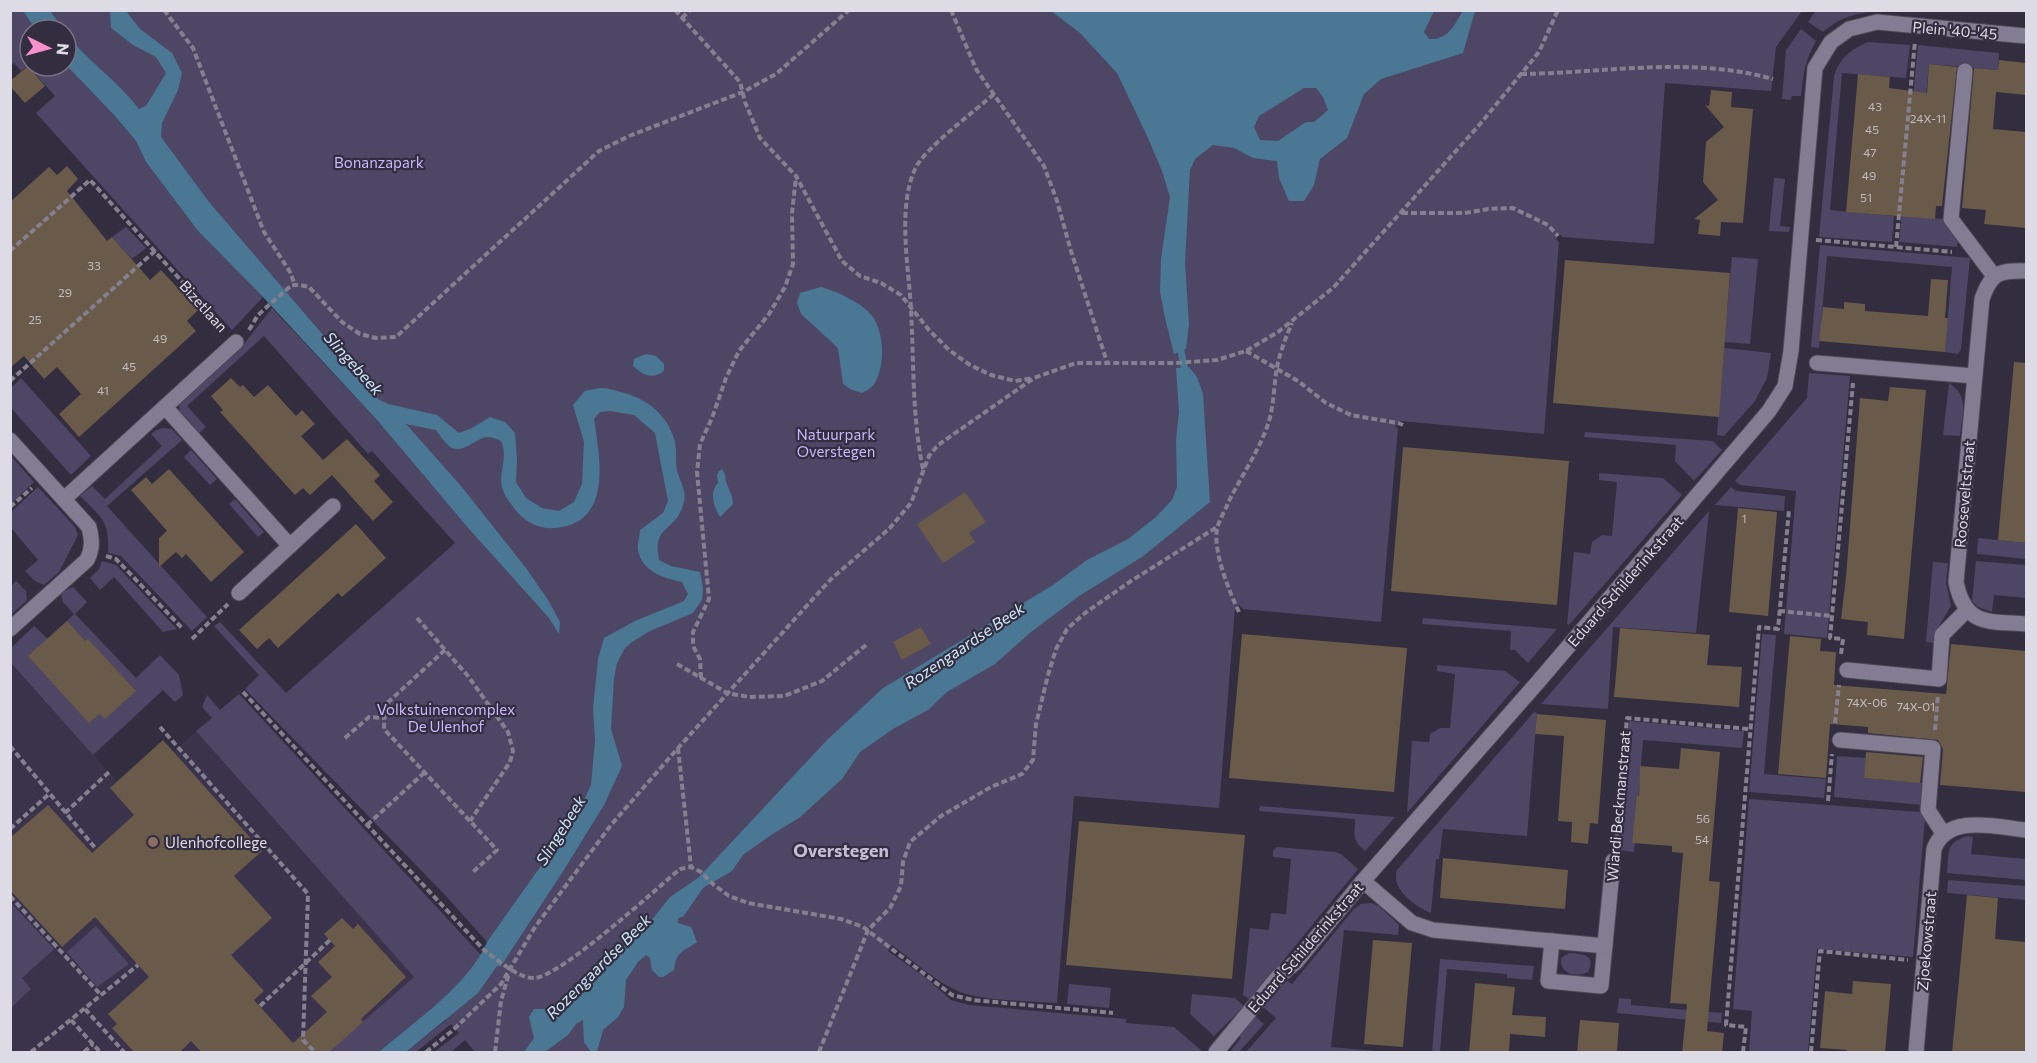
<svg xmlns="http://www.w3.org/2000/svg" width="2037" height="1063" font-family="Commissioner,sans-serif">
  <rect width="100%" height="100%" fill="#322d3f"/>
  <!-- built -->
  <path fill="#3a334b" d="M 10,663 L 117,781 L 163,740 L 173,752 L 196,731 L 414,977 L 328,1052 L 11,1052 L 11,988 L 23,977 L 10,964 Z"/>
  <!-- green -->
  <g fill="#4e4665">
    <path d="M 1816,10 L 1881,10 L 1881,11 C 1859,12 1840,17 1823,32 L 1808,22 Z"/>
    <path d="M 11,11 L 23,11 L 36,30 L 30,30 L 30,66 L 66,65 L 114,115 L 136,141 L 146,162 L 198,231 L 263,297 L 232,330 L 36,113 L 55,96 L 28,66 L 21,71 L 14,63 L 11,65 Z"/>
    <path d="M 35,11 L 1802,11 L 1776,47 L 1771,91 L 1665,83 L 1654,244 L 1562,237 L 1560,234 L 1556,239 L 1559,242 L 1544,434 L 1400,421 L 1395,427 L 1398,428 L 1381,622 L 1243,609 L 1239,605 L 1235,608 L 1219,808 L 1074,796 L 1057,1003 C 1031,1001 983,1001 960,992 C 936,982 914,961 892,945 L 888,951 L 926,978 L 951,1000 L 969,1005 L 1126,1019 L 1126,1023 L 1174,1027 L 1201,1050 L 1199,1052 L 475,1052 L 465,1040 L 451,1052 L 434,1052 L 459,1033 L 451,1024 L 416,1052 L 406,1052 L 446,1020 L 498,946 L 487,942 L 445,895 L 245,689 L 259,675 L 214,626 L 220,622 L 286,693 L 455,543 L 372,451 L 368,454 L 264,336 L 187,406 L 206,427 L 199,433 L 180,412 L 179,404 L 244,344 L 272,308 L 377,420 L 470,530 L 66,49 L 66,30 L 49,30 Z"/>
    <path d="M 1801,29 L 1816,41 C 1805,60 1803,75 1801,96 L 1792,96 L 1791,100 L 1782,99 L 1786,50 Z"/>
    <path d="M 1868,42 L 1910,45 L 1906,78 L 1842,73 L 1830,210 L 1894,216 L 1892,242 L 1819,237 L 1834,76 C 1840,58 1850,50 1868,42 Z"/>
    <path d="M 1918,45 L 1999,53 L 1998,70 L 1929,64 L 1915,217 L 1944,219 L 1958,238 L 1957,247 L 1899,242 Z"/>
    <path d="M 1774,178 L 1785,179 L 1780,226 L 1790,227 L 1789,232 L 1769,231 Z"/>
    <path d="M 126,227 L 146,248 L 132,259 L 112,237 Z"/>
    <path d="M 1820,245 L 1970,258 L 1961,349 L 1958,354 L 1945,352 L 1952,267 L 1827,256 L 1819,348 L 1811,347 Z"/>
    <path d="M 1732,257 L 1758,259 L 1750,344 L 1724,342 Z"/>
    <path d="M 1724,348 L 1771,353 L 1767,378 L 1755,401 L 1724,436 L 1717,435 Z"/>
    <path d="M 1809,373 L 1850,376 L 1827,638 L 1784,634 L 1796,491 L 1740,485 L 1735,481 L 1807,398 Z"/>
    <path d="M 21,378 L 91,456 L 71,475 L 11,408 L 11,388 Z"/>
    <path d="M 1949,383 C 1970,396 1962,415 1960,436 L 1943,435 Z"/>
    <path d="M 164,428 L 172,429 L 182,440 L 107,506 L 207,617 L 192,631 L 121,556 L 108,553 C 110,521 101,517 80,496 L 92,486 L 105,499 L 162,446 L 151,434 L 156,430 Z"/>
    <path d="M 1585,432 L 1713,441 L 1722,450 L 1694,481 L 1675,461 L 1676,445 L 1584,437 Z"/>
    <path d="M 191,450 L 217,479 L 210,485 L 184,457 Z"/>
    <path d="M 11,456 L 34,482 L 11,504 L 10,504 Z"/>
    <path d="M 1599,473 L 1663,478 L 1682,495 L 1569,625 L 1567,624 L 1574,552 L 1590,554 L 1592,542 L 1602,535 L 1612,536 L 1617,482 L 1599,480 Z"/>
    <path d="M 38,487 L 75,527 L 78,535 L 59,572 L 44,585 L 35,581 L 25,571 L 38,560 L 11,528 L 11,512 Z"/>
    <path d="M 1731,487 L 1736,491 L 1785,496 L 1784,511 L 1715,505 Z"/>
    <path d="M 235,499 L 264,532 L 258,537 L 229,504 Z"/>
    <path d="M 1709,511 L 1696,633 L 1613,627 L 1608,709 L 1541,704 Z"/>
    <path d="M 1978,538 L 2026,543 L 2026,559 L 1977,554 Z"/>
    <path d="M 102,561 L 116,565 L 177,629 L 163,632 L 114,577 L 100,590 L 90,578 L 99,569 Z"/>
    <path d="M 1976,561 L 2026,565 L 2026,598 L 1994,595 L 1992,612 L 1978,607 L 1972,601 Z"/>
    <path d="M 1933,562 L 1948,563 L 1946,583 L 1951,606 L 1935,633 L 1934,643 L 1926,642 Z"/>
    <path d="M 16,581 L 26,591 L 27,600 L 11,615 L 11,586 Z"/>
    <path d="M 73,587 L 87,602 L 75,614 L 136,678 L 160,655 L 179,675 L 183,695 L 175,702 L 163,690 L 93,755 L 11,663 L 11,648 L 34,626 L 48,639 L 74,614 L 63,602 L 61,593 Z"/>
    <path d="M 1423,618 L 1557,629 L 1528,663 L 1515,650 L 1510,650 L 1511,631 L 1422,624 Z"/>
    <path d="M 1762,634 L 1776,635 L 1764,774 L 1826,779 L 1824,798 L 1749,792 Z"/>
    <path d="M 1437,665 L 1505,671 L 1520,682 L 1407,813 L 1412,741 L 1429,742 L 1430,734 L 1440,728 L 1450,728 L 1455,674 L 1437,671 Z"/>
    <path d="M 239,694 L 481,955 C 463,987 408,1027 379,1052 L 328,1052 L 414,977 L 196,731 L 212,718 L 202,707 L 207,695 L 220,710 Z"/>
    <path d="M 1534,712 L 1537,713 L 1527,836 L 1443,829 L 1439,859 L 1436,859 L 1431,913 C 1416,907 1390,889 1397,870 Z"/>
    <path d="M 1629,721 L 1744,731 L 1742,748 L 1643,740 L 1634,852 L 1618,850 Z"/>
    <path d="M 1837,756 L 1866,758 L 1864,778 L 1923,783 L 1922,805 L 1834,797 Z"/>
    <path d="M 1749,799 L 1920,812 L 1925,818 L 1913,957 L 1817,949 L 1808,1052 L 1749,1052 L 1752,1011 L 1733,1009 Z"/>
    <path d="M 1260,806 L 1395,817 L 1365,851 C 1351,839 1355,836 1355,819 L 1259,811 Z"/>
    <path d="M 1968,836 L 1973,837 L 1971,854 L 2026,859 L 2026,880 L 1947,873 C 1949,853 1945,842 1968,836 Z"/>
    <path d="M 1277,847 L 1335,852 L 1341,854 L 1358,869 L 1251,1000 L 1243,995 L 1250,928 L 1269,930 L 1271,913 L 1286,914 L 1291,859 L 1273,857 L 1273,851 Z"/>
    <path d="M 1948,880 L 2026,886 L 2026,900 L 1947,893 Z"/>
    <path d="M 10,902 L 54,949 L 22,978 L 31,989 L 11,1008 Z"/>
    <path d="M 1371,903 L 1379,906 L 1399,925 L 1398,935 L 1344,930 L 1331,1047 L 1387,1052 L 1246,1052 L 1276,1018 L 1263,1007 L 1286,980 L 1292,984 L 1354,909 L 1361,904 Z"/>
    <path d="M 96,926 L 129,964 L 97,987 L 67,952 Z"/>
    <path d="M 1569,953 C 1582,954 1597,954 1588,972 C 1576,978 1559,974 1561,958 Z"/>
    <path d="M 1440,959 L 1534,966 L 1532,980 L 1507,978 L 1507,974 L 1447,969 L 1440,1052 L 1432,1052 Z"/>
    <path d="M 1069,984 L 1111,988 L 1109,1008 L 1067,1004 Z"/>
    <path d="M 1192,994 L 1235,998 L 1244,1006 L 1214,1036 L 1190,1014 Z"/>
    <path d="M 1619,998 L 1631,999 L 1631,1005 L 1722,1013 L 1721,1023 L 1617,1013 Z"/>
    <path d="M 1255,1016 L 1264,1024 L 1239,1052 L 1234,1052 L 1231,1050 L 1241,1038 L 1238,1035 Z"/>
  </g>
  <!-- water -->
  <g fill="#4a7794" fill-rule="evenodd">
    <path d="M 23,11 L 50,11 L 64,30 L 36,30 Z"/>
    <path d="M 110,11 L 126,11 L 140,29 L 172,53 L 182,73 L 178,90 L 162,123 L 161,137 L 209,202 L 378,399 L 388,404 L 437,415 L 459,433 L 472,428 L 490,417 L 505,422 L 515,433 L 517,459 L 516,482 L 526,498 L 542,508 L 559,511 L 574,502 L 582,484 L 584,442 L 573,405 L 585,391 C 590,390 597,388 603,388 C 609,388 615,391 621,392 C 648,399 668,415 675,442 C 677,451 675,461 677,470 C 680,483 688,491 683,505 C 675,533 652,524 659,560 L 671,566 L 700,572 L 703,588 L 702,600 L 693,613 L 650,631 L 632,642 L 625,648 L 617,663 L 614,678 L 611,729 L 622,766 L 604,805 L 562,873 L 501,966 L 497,966 L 478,993 L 406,1052 L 379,1052 C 413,1022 469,985 487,942 L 567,829 L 584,800 L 591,785 L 595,740 L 593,708 L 598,659 L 604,638 L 635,621 L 684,601 L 688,594 L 682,582 C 664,578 642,572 638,550 C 637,544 640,536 640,530 L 663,513 L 668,501 L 655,433 L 634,415 L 610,411 L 600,412 L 594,419 C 600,459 613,523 555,528 C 541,529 528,524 518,513 C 513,507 505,497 503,490 C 497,474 509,459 501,441 C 496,439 492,437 487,437 C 474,439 460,457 448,445 C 443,441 440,435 436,430 L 406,424 L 461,486 L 526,568 L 548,600 L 560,622 L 559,634 L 549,618 L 470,530 L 377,420 L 263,297 L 198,231 L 146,162 L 136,141 L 114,115 L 66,65 L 66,33 C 87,61 118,81 139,109 L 146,106 L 166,73 L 156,57 L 133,45 L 111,28 Z"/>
    <path d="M 1051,11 L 1434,11 L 1424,32 L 1429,39 C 1449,40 1454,25 1463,11 L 1475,11 L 1463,53 L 1381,79 L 1364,94 L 1347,138 L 1320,159 L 1314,185 L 1304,201 L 1289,201 L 1279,178 L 1277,161 L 1253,158 L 1234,148 L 1213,145 L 1195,159 L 1190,170 L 1185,263 L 1189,324 L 1186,349 L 1174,354 L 1165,318 L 1160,291 L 1161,259 L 1170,197 L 1162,171 L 1148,138 L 1117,73 L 1080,33 ZM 1304,88 L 1316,88 L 1323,97 L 1328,110 L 1314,122 L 1306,122 L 1278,141 L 1260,140 L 1254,127 L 1259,116 Z"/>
    <path d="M 821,287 C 837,291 864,304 873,317 C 884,334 885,363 876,381 C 873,387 868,390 862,393 L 852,390 L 843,384 L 838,348 L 801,314 L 797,303 L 800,293 Z"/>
    <path d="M 646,354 L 656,356 L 664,364 L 664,371 C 652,380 643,375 633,366 L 634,359 Z"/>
    <path d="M 1189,367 L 1197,377 L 1203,394 L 1210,502 L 1142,557 L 1079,596 L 1031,632 L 995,664 L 947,692 L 928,710 L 893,729 L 860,752 L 842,779 L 799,818 L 771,835 L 743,855 L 732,871 L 703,888 L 683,917 L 678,918 L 678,923 L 691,927 L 697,942 C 683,952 676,951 674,970 L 663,977 L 659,977 L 652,970 L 650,958 L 646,955 L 638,962 L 626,980 L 624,1007 L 618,1017 L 603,1030 L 597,1052 L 591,1052 L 584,1042 L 583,1020 L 576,1024 L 568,1035 L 545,1052 L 524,1052 L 534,1038 L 529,1017 L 534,1009 L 551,1009 L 570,999 L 607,957 L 614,956 L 616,950 L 623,948 L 625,943 L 639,929 L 647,926 L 670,897 L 698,878 L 827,740 L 883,688 L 1053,585 L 1087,560 L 1128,539 L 1156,517 L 1172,500 L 1177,487 L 1176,440 L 1179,412 L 1176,368 Z"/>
    <path d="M 722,469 C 727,475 724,478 727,484 C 730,493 732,493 733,504 L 720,517 C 714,507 709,492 718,483 L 717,475 L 719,471 Z"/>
  </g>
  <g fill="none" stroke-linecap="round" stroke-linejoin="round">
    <!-- stream -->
    <path stroke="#4a7794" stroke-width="7" d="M 1179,342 L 1186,376"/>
  </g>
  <!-- building -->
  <g fill="#695a49">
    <path d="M 1999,60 L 2026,63 L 2026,95 L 1996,92 L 1993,129 L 2026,132 L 2026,228 L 1984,224 L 1986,210 L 1962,208 L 1974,68 L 1998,70 Z"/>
    <path d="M 1929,64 L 1957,67 L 1942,206 L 1936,206 L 1935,219 L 1846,212 L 1858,74 L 1890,77 L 1889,88 L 1927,93 Z"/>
    <path d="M 28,66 L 45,86 L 25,103 L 10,86 L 10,81 Z"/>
    <path d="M 1711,90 L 1732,92 L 1731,107 L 1753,109 L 1743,223 L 1721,222 L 1720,236 L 1698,234 L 1700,220 L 1694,219 L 1718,200 L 1703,182 L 1706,142 L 1724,127 L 1705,105 L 1709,106 Z"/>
    <path d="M 67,166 L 78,179 L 67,191 L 107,241 L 112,237 L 150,280 L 161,270 L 198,310 L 187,321 L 196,331 L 79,437 L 59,414 L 81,394 L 57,367 L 44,379 L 24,356 L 10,368 L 10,202 L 49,167 L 57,175 Z"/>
    <path d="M 1565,260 L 1730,273 L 1719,417 L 1553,403 Z"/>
    <path d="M 1931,279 L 1948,280 L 1945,318 L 1948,318 L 1945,352 L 1819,341 L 1823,307 L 1844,309 L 1844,302 L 1865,304 L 1865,311 L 1928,316 Z"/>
    <path d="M 2014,362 L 2026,363 L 2026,543 L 1998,540 Z"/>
    <path d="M 231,378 L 240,387 L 243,385 L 254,397 L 268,385 L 296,416 L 302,410 L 315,424 L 301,436 L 323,460 L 347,439 L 380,475 L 374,481 L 393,502 L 373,521 L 332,475 L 310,495 L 303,488 L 295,495 L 220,412 L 223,410 L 211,396 Z"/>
    <path d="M 1890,387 L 1926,390 L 1904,639 L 1867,635 L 1868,622 L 1841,619 L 1846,577 L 1860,398 L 1888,401 Z"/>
    <path d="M 1403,447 L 1569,461 L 1557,605 L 1391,591 Z"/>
    <path d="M 169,469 L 244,552 L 211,582 L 186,554 L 182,558 L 176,552 L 159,567 L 159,538 L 167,531 L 131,490 L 146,477 L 152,484 Z"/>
    <path d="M 965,492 L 986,522 L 969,533 L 975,542 L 943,563 L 917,524 Z"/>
    <path d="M 1738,508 L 1777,512 L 1768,616 L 1729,612 Z"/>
    <path d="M 356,524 L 386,558 L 342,597 L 338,593 L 278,648 L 269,638 L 257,649 L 239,630 Z"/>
    <path d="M 67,621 L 85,641 L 88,639 L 136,691 L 105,719 L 100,714 L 89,723 L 28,656 Z"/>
    <path d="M 921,627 L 931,644 L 902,660 L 893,642 Z"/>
    <path d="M 1620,628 L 1710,635 L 1707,665 L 1742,667 L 1739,707 L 1614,697 Z"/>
    <path d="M 1242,634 L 1407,648 L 1394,792 L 1229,778 Z"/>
    <path d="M 1790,636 L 1821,639 L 1820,651 L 1836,652 L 1834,685 L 1946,694 L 1951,644 L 2026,651 L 2026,792 L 1940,785 L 1943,749 L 1938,740 L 1868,733 L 1868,727 L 1830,724 L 1826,778 L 1778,774 Z"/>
    <path d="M 1537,714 L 1606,720 L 1598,824 L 1590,823 L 1588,844 L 1571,842 L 1572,822 L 1558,821 L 1564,736 L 1535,734 Z"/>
    <path d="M 163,740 L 262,851 L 234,876 L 272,918 L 231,955 L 264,991 L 254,1000 L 293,1043 L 327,1012 L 311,996 L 332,977 L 318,962 L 335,946 L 324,934 L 342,918 L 353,929 L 358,924 L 406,977 L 361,1019 L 363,1022 L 328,1053 L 202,1053 L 191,1041 L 179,1053 L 135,1053 L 112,1028 L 117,1024 L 108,1014 L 149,977 L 95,917 L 62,947 L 10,890 L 10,838 L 48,805 L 92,853 L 134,815 L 110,788 Z"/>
    <path d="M 1681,748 L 1720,752 L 1709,881 L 1720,882 L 1707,1031 L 1724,1033 L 1722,1053 L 1682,1053 L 1687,1004 L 1670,1003 L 1683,853 L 1672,852 L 1672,846 L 1632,843 L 1637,796 L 1639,796 L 1640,766 L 1679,769 Z"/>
    <path d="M 1866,752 L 1923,757 L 1920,783 L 1864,778 Z"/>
    <path d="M 1079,821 L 1245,835 L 1232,979 L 1066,965 Z"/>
    <path d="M 1443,858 L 1568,870 L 1565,909 L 1440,898 Z"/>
    <path d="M 1967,895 L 1998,898 L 1995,939 L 2026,942 L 2026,1053 L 1952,1053 Z"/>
    <path d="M 1373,940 L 1412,943 L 1403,1047 L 1364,1044 Z"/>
    <path d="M 1853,981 L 1891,984 L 1885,1053 L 1847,1053 L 1847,1050 L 1820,1048 L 1825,991 L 1852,994 Z"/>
    <path d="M 1475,983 L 1515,987 L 1512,1015 L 1546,1017 L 1545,1037 L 1510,1034 L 1509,1053 L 1469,1053 Z"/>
    <path d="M 1580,1020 L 1619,1023 L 1617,1053 L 1577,1053 Z"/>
  </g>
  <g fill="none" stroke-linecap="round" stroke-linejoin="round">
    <defs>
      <g id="minor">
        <path d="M 1965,71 L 1951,219 L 1994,276"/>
        <path d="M 2026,271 C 1999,270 1991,273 1982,299 L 1956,582 C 1965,627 1989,621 2026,624"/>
        <path d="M 1817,363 L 1974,376"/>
        <path d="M 165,407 L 290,546"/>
        <path d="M 10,440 L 89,527 C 92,540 93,548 87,560 L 10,629"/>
        <path d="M 64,499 L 236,342"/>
        <path d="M 239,593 L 333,506"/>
        <path d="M 1847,670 L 1939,679 L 1942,635 L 1967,610"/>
        <path d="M 1840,740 L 1933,748 L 1928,810 L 1943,833"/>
        <path d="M 1363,881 L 1412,923 L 1433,930 L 1552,941 L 1548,981 L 1601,986 L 1613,861"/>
        <path d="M 1552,941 L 1605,946"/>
        <path d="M 1216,1052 L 1278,977 L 1296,962 L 1363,881 L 1538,682 L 1769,411 L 1785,386 L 1791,351 L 1815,68 L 1831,42 L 1849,29 L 1877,22 L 2026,36"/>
        <path d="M 1916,1052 L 1934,849 C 1947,813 1997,827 2026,830"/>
      </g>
    </defs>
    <!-- minor casing -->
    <use href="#minor" stroke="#4d4857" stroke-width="17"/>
    <!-- path -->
    <g stroke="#84808f" stroke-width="4" stroke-dasharray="6 3" stroke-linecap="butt">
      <path d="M 164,10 L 193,48 L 264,232 L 290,272 L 295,285"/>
      <path d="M 675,10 L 740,82 L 745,102 L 760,138 L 796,176 L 842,261 L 860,276 L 881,283 L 901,295 L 929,330 L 949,350 L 970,365 L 991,375 L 1015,381 L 1033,378"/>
      <path d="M 951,10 L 976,69 L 1044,166 L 1057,201 L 1071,251 L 1107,362"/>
      <path d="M 682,18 L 690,10"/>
      <path d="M 1521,74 C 1605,73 1690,56 1773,79"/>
      <path d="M 1402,213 L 1465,213 L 1488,209 L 1513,208 L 1548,225 L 1558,236"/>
      <path d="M 1816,240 L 1952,252"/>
      <path d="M 1896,247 L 1915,41"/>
      <path d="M 10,251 L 90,180 L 225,329"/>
      <path d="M 249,330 L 258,315 L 269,305 L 292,285 L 300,285 L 309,287 L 342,322 L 360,334 L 376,338 L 396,337 L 599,151 L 629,136 L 743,92 L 776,74 L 849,10"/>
      <path d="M 1246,351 L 1298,381 L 1326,403 L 1351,415 L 1398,423 L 1403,425"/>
      <path d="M 10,381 L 155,251"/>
      <path d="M 923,469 C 912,417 914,364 911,310 C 909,268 897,209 915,169 C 923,150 976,110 994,94"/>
      <path d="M 10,507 L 32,488"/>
      <path d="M 106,556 L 116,559 L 182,628"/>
      <path d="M 1779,611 L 1832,616"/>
      <path d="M 1239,612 C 1229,591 1213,552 1217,529 C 1219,520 1225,511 1228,503 C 1241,476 1260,450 1269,421 C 1274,404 1274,384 1277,367 C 1280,352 1286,337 1292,323"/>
      <path d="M 417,618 L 468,676 L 508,732 L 513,751 L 510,762 L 470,821"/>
      <path d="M 192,639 L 228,604"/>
      <path d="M 445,650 L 385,705 L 384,729 L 497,850 L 473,872"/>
      <path d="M 1841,654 L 1843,639 L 1830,638 L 1853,383"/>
      <path d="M 677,664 L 727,693 L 749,697 L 784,696 L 822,681 L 866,645"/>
      <path d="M 701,678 L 700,659 L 693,646 L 693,632 L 709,599 L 697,472 L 700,444 L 712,418 L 726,378 L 739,351 L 769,314 L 785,287 L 793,264 L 792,213 L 796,177"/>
      <path d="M 243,692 L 483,949 C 495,958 519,979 534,978 C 559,978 656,889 680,869 L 691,867 L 701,872 L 714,885 L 729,896 L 748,903 L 841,919 L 863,927 L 952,995 L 973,1000 L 1113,1013"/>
      <path d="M 1835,723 L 1839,685"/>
      <path d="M 160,727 L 308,894 L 303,1040 L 315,1052"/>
      <path d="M 1935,730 L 1938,695"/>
      <path d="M 345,738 L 369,717 L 384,718"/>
      <path d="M 10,746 L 96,849"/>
      <path d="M 678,748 L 691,867"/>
      <path d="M 1828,801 L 1832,754"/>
      <path d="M 65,813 L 109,772"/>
      <path d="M 367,825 L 425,772"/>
      <path d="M 10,829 L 49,794"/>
      <path d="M 1616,845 L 1627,718 L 1749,729"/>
      <path d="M 10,896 L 101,995"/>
      <path d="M 260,1006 L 330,940"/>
      <path d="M 85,1009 L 124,1052"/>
      <path d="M 71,1020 L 100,1052"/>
      <path d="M 31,1052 L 138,965"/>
      <path d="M 84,1052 L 93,1044"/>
      <path d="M 426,1052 L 452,1031 L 501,984 L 535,927 L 611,825 L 678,748 L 831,579 L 889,529 L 911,503 L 929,456 L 938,445 L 1034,378 L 1076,363 L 1175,363 L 1217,360 L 1246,351 L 1278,332 L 1333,288 L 1481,123 L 1539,52 L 1558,10"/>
      <path d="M 495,1052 L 501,1001 L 509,973"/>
      <path d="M 819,1052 L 868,930 L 890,908 L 901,886 L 903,862 L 910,842 L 941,816 L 991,787 L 1022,774 L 1033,760 L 1036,724 L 1048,675 L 1056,649 L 1067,629 L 1085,613 L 1131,581 L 1217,527"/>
      <path d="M 1743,1052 L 1746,1027 L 1726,1025 L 1759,627 L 1778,629 L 1789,510"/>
      <path d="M 1811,1052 L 1820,951 L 1908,960"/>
    </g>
    <!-- minor -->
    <use href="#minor" stroke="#827d92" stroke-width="15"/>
  </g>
  <!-- markers -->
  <circle fill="#8d6e63" stroke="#322d3f" stroke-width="2" cx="153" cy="842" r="6"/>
  <g text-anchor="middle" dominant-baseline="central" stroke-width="4.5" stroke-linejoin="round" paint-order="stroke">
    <!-- number labels -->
    <g font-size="12" fill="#c0bbbf">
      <text x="1875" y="106">43</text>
      <text x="1928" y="118">24X-11</text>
      <text x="1872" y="129">45</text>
      <text x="1870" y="152">47</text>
      <text x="1869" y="175">49</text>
      <text x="1866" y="197">51</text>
      <text x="94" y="265">33</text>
      <text x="65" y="292">29</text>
      <text x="35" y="319">25</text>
      <text x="160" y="338">49</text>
      <text x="129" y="366">45</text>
      <text x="103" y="390">41</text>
      <text x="1744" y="518">1</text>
      <text x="1867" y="702">74X-06</text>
      <text x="1916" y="706">74X-01</text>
      <text x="1703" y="818">56</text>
      <text x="1702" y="839">54</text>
    </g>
    <!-- street labels -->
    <g font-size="15" fill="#dddbe6" stroke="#322d3f">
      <text transform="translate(1955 30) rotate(5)">Plein '40-'45</text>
      <text transform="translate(204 306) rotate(48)">Bizetlaan</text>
      <text transform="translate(1964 494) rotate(-85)">Rooseveltstraat</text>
      <text transform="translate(1625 581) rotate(-49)">Eduard Schilderinkstraat</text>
      <text transform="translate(1618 806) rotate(-85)">Wiardi Beckmanstraat</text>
      <text transform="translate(1926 941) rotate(-85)">Zjoekowstraat</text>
      <text transform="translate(1305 947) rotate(-49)">Eduard Schilderinkstraat</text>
    </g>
    <!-- park labels -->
    <g font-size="15" fill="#cab7fc" stroke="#322d3f">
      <text x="379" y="162">Bonanzapark</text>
      <text x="836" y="434">Natuurpark<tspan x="836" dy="17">Overstegen</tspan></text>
      <text x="446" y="709">Volkstuinencomplex<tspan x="446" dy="17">De Ulenhof</tspan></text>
    </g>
    <!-- poi labels -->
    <g font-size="15" fill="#dddbe6" stroke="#322d3f" text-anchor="start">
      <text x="165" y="842">Ulenhofcollege</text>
    </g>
    <!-- water labels -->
    <g font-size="16" font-style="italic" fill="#cde8fb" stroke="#322d3f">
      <text transform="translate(354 363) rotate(48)">Slingebeek</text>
      <text transform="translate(964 645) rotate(-34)">Rozengaardse Beek</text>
      <text transform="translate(560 830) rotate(-58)">Slingebeek</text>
      <text transform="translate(598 966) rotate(-45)">Rozengaardse Beek</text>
    </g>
    <!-- quarter labels -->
    <g font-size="18" font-weight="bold" fill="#c3bed4" stroke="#322d3f">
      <text x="841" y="850">Overstegen</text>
    </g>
  </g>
  <!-- border -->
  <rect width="2037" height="1063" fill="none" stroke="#dddbe6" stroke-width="24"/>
  <!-- north arrow -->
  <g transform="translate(48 48) rotate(95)"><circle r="28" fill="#322d3f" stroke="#767382" stroke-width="1.5"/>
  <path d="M0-4.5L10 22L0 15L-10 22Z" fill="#f890cb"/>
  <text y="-9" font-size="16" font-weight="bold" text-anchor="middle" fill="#dddbe6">N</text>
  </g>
</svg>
